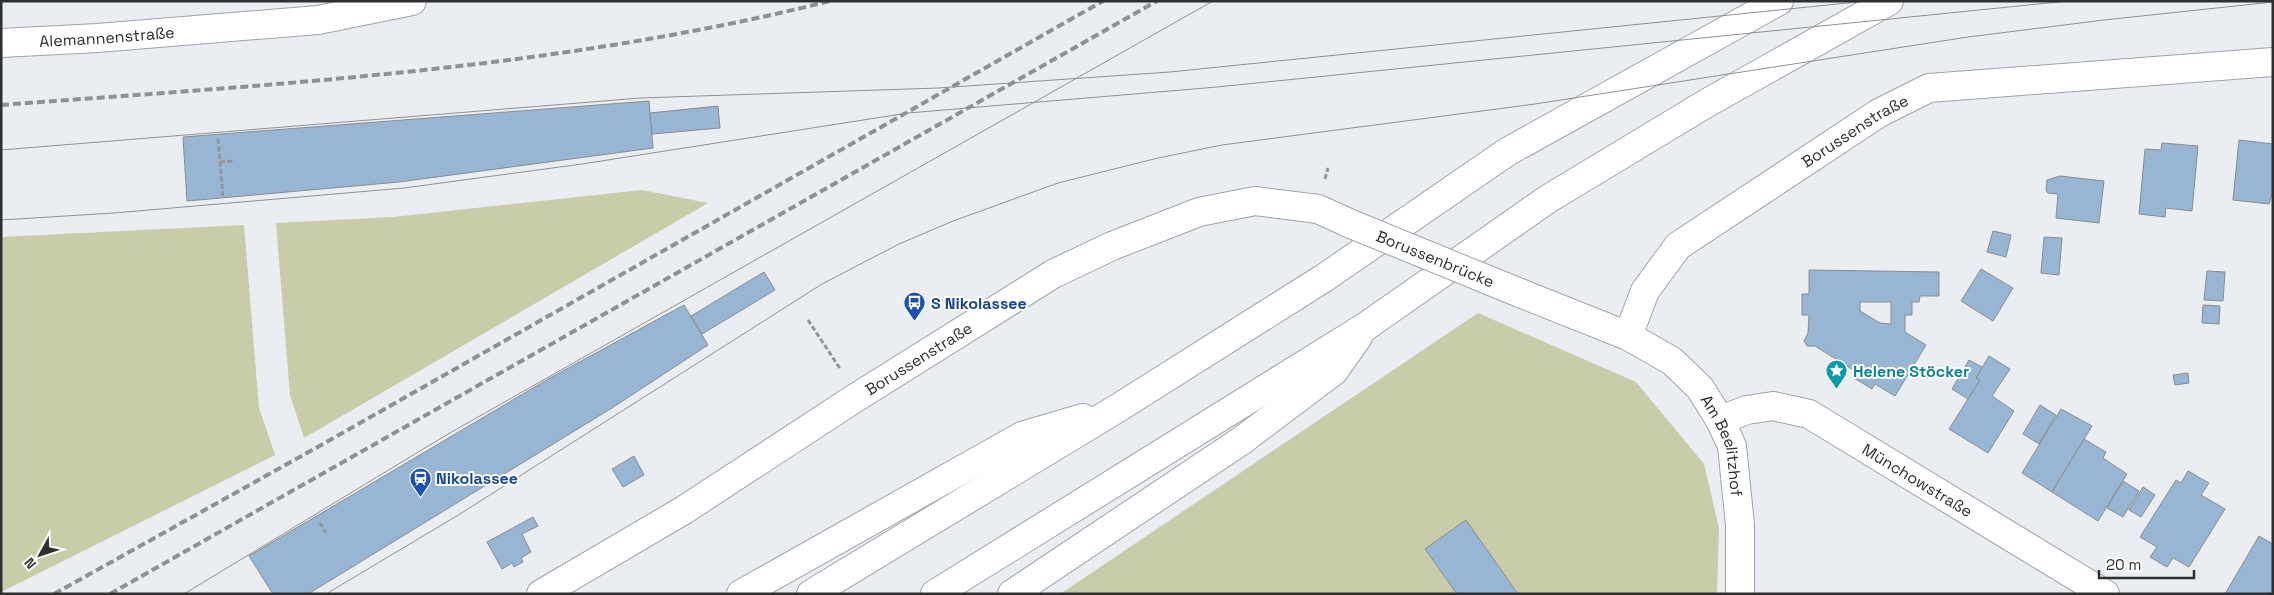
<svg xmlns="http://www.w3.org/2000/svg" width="2274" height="595" font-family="'Space Grotesk',sans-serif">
  <rect width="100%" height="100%" fill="#eaeef2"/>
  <!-- green -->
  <g fill="#c8cca8">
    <path d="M 642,190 L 708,203 L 304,438 L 290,395 L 276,223 L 394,217 Z"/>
    <path d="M 244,225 L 259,408 L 275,455 L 1,592 L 1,237 Z"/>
    <path d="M 1478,313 L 1636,382 L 1704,464 L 1719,528 L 1717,594 L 1060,594 Z"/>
  </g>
  <!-- building -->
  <g fill="#98b6d4" stroke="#888c90" fill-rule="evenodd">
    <path d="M 649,101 L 653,148 L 399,182 L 187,201 L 183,137 Z"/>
    <path d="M 718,106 L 720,128 L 652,134 L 650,113 Z"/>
    <path d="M 2239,140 L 2273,144 L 2273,190 L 2269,204 L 2233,200 Z"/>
    <path d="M 2162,143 L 2198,146 L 2192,211 L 2166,208 L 2165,217 L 2139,214 L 2145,149 L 2161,150 Z"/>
    <path d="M 2060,176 L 2104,181 L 2099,223 L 2056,218 L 2058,194 L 2048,193 L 2046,190 L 2047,180 Z"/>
    <path d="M 1993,231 L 2011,235 L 2006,257 L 1987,252 Z"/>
    <path d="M 2044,237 L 2062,238 L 2059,275 L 2041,273 Z"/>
    <path d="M 1981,269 L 2013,288 L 1993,321 L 1961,301 Z"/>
    <path d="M 1809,270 L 1939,272 L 1939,296 L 1920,296 L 1919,302 L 1912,302 L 1912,315 L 1905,315 L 1905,332 L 1926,345 L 1895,396 L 1875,384 L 1872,389 L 1854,378 L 1858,373 L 1815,346 L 1807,346 L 1804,341 L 1808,333 L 1809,315 L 1802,315 L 1802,294 L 1809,294 ZM 1860,302 L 1891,302 L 1891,324 L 1880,323 L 1860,311 Z"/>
    <path d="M 2207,271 L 2225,272 L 2223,301 L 2204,300 Z"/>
    <path d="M 764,272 L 775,290 L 702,334 L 691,316 Z"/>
    <path d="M 684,305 L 708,345 L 612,408 L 308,594 L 273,594 L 249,556 L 550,378 Z"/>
    <path d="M 2203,305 L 2220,306 L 2219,324 L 2202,323 Z"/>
    <path d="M 1989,356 L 2010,369 L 1992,396 L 2014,411 L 1988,453 L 1949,429 L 1980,380 L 1976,378 Z"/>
    <path d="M 1969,360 L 1982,367 L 1976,378 L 1980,380 L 1968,399 L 1952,389 Z"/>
    <path d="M 2188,373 L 2189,383 L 2175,385 L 2173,375 Z"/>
    <path d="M 2040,405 L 2056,415 L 2039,444 L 2023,434 Z"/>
    <path d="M 2061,409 L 2092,426 L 2052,492 L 2022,473 Z"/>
    <path d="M 2084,439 L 2106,452 L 2103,458 L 2127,474 L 2098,521 L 2052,492 Z"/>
    <path d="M 634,456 L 644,475 L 623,487 L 612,469 Z"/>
    <path d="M 2188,471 L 2209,483 L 2201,495 L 2225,509 L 2189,567 L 2173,558 L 2167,567 L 2150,557 L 2157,547 L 2140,537 L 2176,480 L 2181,483 Z"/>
    <path d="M 2123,481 L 2139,491 L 2123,517 L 2107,508 Z"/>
    <path d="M 2143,487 L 2155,495 L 2141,517 L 2129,510 Z"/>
    <path d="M 533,517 L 538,526 L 522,534 L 531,552 L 521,558 L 523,562 L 514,567 L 512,563 L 502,569 L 487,542 Z"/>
    <path d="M 1466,520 L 1518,594 L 1457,594 L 1425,549 Z"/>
    <path d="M 2259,536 L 2273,544 L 2273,594 L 2225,594 Z"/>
  </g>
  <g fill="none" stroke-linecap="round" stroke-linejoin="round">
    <defs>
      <g id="minor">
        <path id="s1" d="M 1,43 L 98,38 L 318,20 L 412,1"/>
        <path id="s2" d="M 1520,293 L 1628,336 L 1672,361 L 1700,388 L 1720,420 L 1732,446 L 1740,525 L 1740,594"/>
        <path id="s3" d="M 1628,336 L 1645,291 L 1678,246 L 1879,113 L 1929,88 L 2273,62"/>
        <path id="s4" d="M 1720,420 L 1747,410 L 1773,406 L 1809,414 L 2105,594"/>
        <path id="s5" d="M 541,594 L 684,510 L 849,402 L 1053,274 L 1112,246 L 1199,212 L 1255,201 L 1318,209 L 1351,224"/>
      </g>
      <g id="highway">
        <path d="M 741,594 L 1022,436 L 1083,418"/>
        <path d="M 811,594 L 1118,408 L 1324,278 L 1507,152 L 1779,1"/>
        <path d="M 935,594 L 1365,327 L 1548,199 L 1707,103 L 1889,1"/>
        <path d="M 1012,594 L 1241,441 L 1334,371 L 1358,337"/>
      </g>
    </defs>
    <!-- minor casing -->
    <use href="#minor" stroke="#9fa3a7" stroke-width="30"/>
    <!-- highway casing -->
    <use href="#highway" stroke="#9fa3a7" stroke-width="30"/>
    <!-- path -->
    <g stroke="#929598" stroke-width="3" stroke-dasharray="5 2.5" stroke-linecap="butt">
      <path d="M 218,139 L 223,196"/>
      <path d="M 220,162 L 233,161"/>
      <path d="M 1325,179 L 1328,168"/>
      <path d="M 808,320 L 841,370"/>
      <path d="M 320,523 L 326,533"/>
    </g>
    <!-- minor -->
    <use href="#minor" stroke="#fff" stroke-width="28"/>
    <!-- highway -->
    <use href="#highway" stroke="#fff" stroke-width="28"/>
    <!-- tram -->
    <g stroke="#8e9194" stroke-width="1">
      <path d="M 1,150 L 640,98 L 938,88 L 1170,72 L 1867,1"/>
      <path d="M 1,220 L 114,213 L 404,188 L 582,164 L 908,113 L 1217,87 L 2068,1"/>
      <path d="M 184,594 L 448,434 L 1213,1"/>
      <path d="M 326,594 L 460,514 L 822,284 L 899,244 L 953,221 L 1058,183 L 1158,158 L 1222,145 L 1535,104 L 1968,37 L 2104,20 L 2273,2"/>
    </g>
    <!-- rail -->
    <g stroke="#8e9194" stroke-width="4" stroke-dasharray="8 4" stroke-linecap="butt">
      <path d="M 1,105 C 279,84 559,69 830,1"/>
      <path d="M 54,594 L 323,444 L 1103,1"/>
      <path d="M 110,594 L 1157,1"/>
    </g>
    <defs>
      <g id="minor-bridge">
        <path id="s6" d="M 1351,224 L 1520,293"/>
      </g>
    </defs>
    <!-- minor-bridge casing -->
    <use href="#minor-bridge" stroke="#9fa3a7" stroke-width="30" stroke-linecap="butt"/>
    <!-- minor-bridge -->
    <use href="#minor-bridge" stroke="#fff" stroke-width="28"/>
  </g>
  <!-- icons -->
  <defs>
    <symbol id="bus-pin" viewBox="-11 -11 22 30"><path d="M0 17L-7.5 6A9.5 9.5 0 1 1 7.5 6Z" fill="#1a4fb4" stroke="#fff"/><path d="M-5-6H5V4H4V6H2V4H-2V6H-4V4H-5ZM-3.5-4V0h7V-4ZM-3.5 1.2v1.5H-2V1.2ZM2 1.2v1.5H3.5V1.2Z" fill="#fff"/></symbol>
    <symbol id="sight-pin" viewBox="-11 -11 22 30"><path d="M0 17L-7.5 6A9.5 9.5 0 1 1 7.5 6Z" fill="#0f9aa8" stroke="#fff"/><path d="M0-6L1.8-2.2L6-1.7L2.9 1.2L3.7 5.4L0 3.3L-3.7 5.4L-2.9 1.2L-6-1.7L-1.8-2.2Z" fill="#fff"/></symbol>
    <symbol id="station-pin" viewBox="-11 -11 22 30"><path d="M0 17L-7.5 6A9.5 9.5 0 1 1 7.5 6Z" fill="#1a4fb4" stroke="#fff"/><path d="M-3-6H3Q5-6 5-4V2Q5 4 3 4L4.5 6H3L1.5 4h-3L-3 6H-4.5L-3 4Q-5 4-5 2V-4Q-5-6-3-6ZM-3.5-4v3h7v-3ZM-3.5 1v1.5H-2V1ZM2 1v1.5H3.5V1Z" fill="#fff"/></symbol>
  </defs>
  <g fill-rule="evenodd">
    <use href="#bus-pin" x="902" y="290" width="25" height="34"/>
    <use href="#sight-pin" x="1824" y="358" width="25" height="34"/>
    <use href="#station-pin" x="408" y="466" width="25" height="34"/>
  </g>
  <g text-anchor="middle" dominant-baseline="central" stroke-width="4" stroke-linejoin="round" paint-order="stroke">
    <!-- street labels -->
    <g font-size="16" fill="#2e2f31" stroke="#fff">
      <text stroke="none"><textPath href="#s1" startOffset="106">Alemannenstraße</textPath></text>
      <text stroke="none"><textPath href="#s3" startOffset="315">Borussenstraße</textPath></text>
      <text stroke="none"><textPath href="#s6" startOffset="91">Borussenbrücke</textPath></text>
      <text stroke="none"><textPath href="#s5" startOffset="445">Borussenstraße</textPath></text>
      <text stroke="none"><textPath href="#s2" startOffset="269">Am Beelitzhof</textPath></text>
      <text stroke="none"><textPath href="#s4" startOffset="219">Münchowstraße</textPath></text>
    </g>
    <!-- transit labels -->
    <g font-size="16" font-weight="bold" fill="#164399" stroke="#fff" text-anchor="start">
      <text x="931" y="303">S Nikolassee</text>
      <text x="436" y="478">Nikolassee</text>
    </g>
    <!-- culture labels -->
    <g font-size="16" font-weight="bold" fill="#0d838f" stroke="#fff" text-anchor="start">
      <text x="1853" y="371">Helene Stöcker</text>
    </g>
  </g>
  <!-- border -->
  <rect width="2274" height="595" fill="none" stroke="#2e2f31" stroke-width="5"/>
  <!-- north arrow -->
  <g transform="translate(40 555) rotate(230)" stroke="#ffffff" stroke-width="4" paint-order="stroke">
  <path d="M0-4L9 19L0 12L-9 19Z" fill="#2e2f31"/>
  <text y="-8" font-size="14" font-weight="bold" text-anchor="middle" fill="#2e2f31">N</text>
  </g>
  <!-- scale -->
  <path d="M2099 570v8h95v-8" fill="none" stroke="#2e2f31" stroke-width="2.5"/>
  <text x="2106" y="570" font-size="15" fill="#2e2f31" stroke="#ffffff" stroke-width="4" paint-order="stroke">20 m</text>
</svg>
